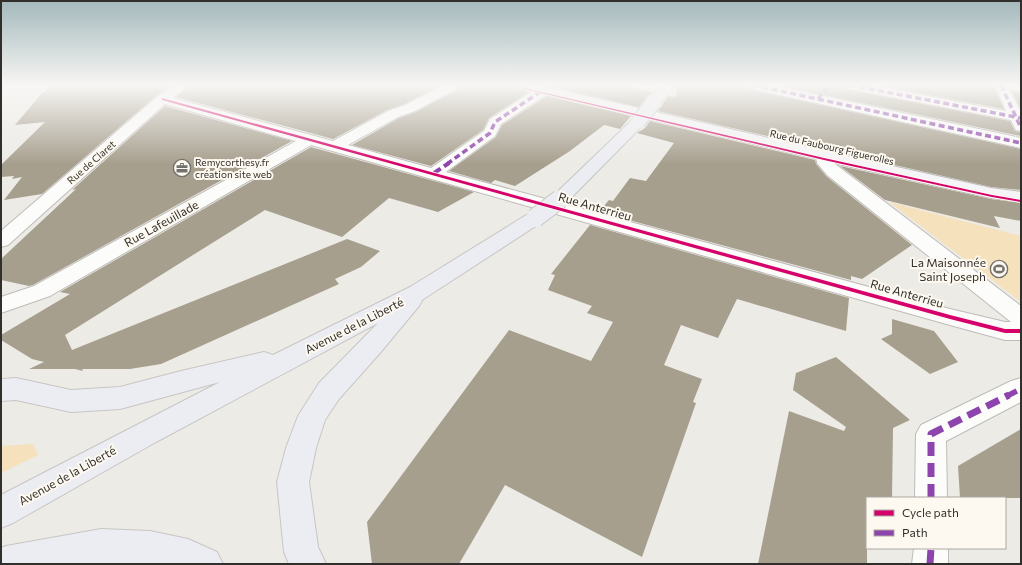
<svg xmlns="http://www.w3.org/2000/svg" width="1022" height="565" font-family="Commissioner,sans-serif">
  <rect width="100%" height="100%" fill="#edebe6"/>
  <!-- green -->
  <g fill="#f5e1bb">
    <path d="M 889,202 L 1021,236 L 1021,302 Z"/>
    <path d="M 33,444 L 38,455 L 1,473 L 1,446 Z"/>
  </g>
  <!-- building -->
  <g fill="#a79f8e">
    <path d="M 51,85 L 173,85 L 157,95 L 42,194 L 4,200 L 22,177 L 12,179 L 14,176 L 1,177 L 1,165 L 45,122 L 15,125 L 43,92 L 45,92 Z"/>
    <path d="M 190,85 L 442,85 L 404,104 L 387,110 L 333,139 L 176,97 Z"/>
    <path d="M 461,85 L 516,85 L 519,89 L 529,92 L 489,118 L 483,130 L 431,166 L 352,145 L 399,118 L 416,112 L 459,89 Z"/>
    <path d="M 544,85 L 619,85 L 653,92 L 646,98 L 639,107 Z"/>
    <path d="M 677,85 L 746,85 L 748,89 L 753,90 L 1021,149 L 1021,190 L 991,187 L 658,111 L 668,96 L 676,97 Z"/>
    <path d="M 776,85 L 843,85 L 845,89 L 850,90 L 1010,121 L 1015,131 L 1021,132 L 1021,136 Z"/>
    <path d="M 876,85 L 982,85 L 994,87 L 1004,109 Z"/>
    <path d="M 1011,90 L 1021,92 L 1021,109 Z"/>
    <path d="M 547,96 L 631,116 L 620,129 L 604,125 L 570,151 L 515,186 L 495,180 L 491,183 L 449,171 L 496,137 L 502,125 Z"/>
    <path d="M 165,106 L 292,141 L 33,285 L 29,286 L 1,280 L 1,259 L 76,189 L 72,190 Z"/>
    <path d="M 650,121 L 815,160 L 816,164 L 826,176 L 912,245 L 862,279 L 851,276 L 851,280 L 599,212 L 609,200 L 613,201 L 630,178 L 646,181 L 674,143 L 637,133 L 645,128 Z"/>
    <path d="M 311,147 L 474,192 L 438,212 L 389,198 L 342,237 L 265,210 L 65,335 L 72,350 L 347,239 L 380,251 L 361,267 L 335,279 L 339,284 L 161,364 L 130,369 L 82,369 L 83,371 L 75,369 L 29,369 L 44,362 L 32,359 L 1,340 L 1,335 L 70,294 L 60,292 Z"/>
    <path d="M 840,166 L 991,199 L 1021,203 L 1021,221 L 994,216 L 1000,228 L 885,200 Z"/>
    <path d="M 590,225 L 849,298 L 846,331 L 737,299 L 718,338 L 681,325 L 664,365 L 702,379 L 693,402 L 696,403 L 642,557 L 505,485 L 459,564 L 372,564 L 367,522 L 509,330 L 591,361 L 613,322 L 587,313 L 592,306 L 548,290 L 555,275 L 551,274 Z"/>
    <path d="M 892,319 L 934,331 L 958,362 L 930,374 L 881,339 L 892,334 Z"/>
    <path d="M 836,357 L 910,420 L 893,428 L 892,498 L 867,498 L 867,564 L 758,564 L 789,411 L 844,431 L 846,427 L 793,390 L 796,373 Z"/>
    <path d="M 1021,429 L 1021,498 L 960,498 L 958,466 Z"/>
  </g>
  <g fill="none" stroke-linecap="round" stroke-linejoin="round">
    <defs>
      <g id="street">
        <path d="M 175,85 L 189,85 L 173,98 L 333,141 L 388,111 L 405,105 L 445,85 L 460,85 L 458,88 L 415,111 L 398,117 L 348,145 L 431,168 L 484,131 L 490,119 L 539,87 L 549,87 L 550,90 L 549,93 L 501,124 L 495,136 L 446,172 L 950,309 L 1005,322 L 1011,322 L 827,175 L 817,163 L 816,156 L 818,153 L 824,151 L 830,153 L 833,162 L 839,167 L 1021,306 L 1021,340 L 1005,340 L 950,325 L 311,145 L 50,296 L 1,313 L 1,297 L 34,286 L 296,141 L 165,104 L 8,245 L 1,247 L 1,231 L 158,96 Z"/>
        <path d="M 747,85 L 770,85 L 1021,138 L 1021,148 L 753,89 L 749,88 Z"/>
        <path d="M 844,85 L 869,85 L 1006,111 L 995,85 L 1007,85 L 1021,112 L 1021,131 L 1016,130 L 1011,120 L 850,89 L 846,88 Z"/>
        <path d="M 1021,378 L 1021,402 L 946,441 L 947,498 L 915,498 L 916,434 L 921,425 L 1011,381 Z"/>
        <path d="M 914,548 L 948,548 L 948,564 L 912,564 Z"/>
      </g>
      <path id="secondary" d="M 517,85 L 538,85 L 843,155 L 991,188 L 1021,192 L 1021,202 L 991,198 L 843,165 L 523,89 L 519,88 Z"/>
      <g id="primary">
        <path d="M 662,85 L 675,85 L 658,106 L 648,106 L 646,103 Z"/>
        <path d="M 638,118 L 643,119 L 645,122 L 643,125 L 566,203 L 560,204 L 554,203 L 551,199 L 554,195 L 633,119 Z"/>
        <path d="M 535,212 L 542,214 L 544,218 L 542,222 L 422,300 L 422,301 L 419,306 L 380,353 L 339,399 L 325,420 L 316,448 L 309,482 L 318,547 L 326,564 L 289,564 L 284,552 L 277,482 L 286,448 L 298,416 L 319,383 L 378,323 L 156,442 L 13,523 L 1,528 L 1,495 L 220,382 L 120,409 L 71,412 L 16,400 L 1,401 L 1,379 L 16,378 L 71,390 L 120,387 L 181,371 L 264,352 L 273,355 L 410,287 L 528,214 Z"/>
        <path d="M 101,529 L 150,531 L 188,539 L 217,552 L 223,564 L 1,564 L 1,548 L 6,546 Z"/>
      </g>
    </defs>
    <!-- street casing -->
    <use href="#street" stroke="#bebcb8" stroke-width="2"/>
    <!-- secondary casing -->
    <use href="#secondary" stroke="#bebcb8" stroke-width="2"/>
    <!-- primary casing -->
    <use href="#primary" stroke="#c7c6c4" stroke-width="2"/>
    <!-- street -->
    <use href="#street" fill="#fcfcfb" fill-rule="evenodd"/>
    <!-- secondary -->
    <use href="#secondary" fill="#f5f4f6" fill-rule="evenodd"/>
    <!-- primary -->
    <use href="#primary" fill="#ecedf3" fill-rule="evenodd"/>
    <defs>
      <path id="primary-bridge-far1" d="M 638,122 L 653,103"/>
      <path id="primary-bridge" d="M 535,218 L 560,199"/>
    </defs>
    <!-- primary-bridge-far1 casing -->
    <use href="#primary-bridge-far1" stroke="#c7c6c4" stroke-width="16" stroke-linecap="butt"/>
    <!-- primary-bridge casing -->
    <use href="#primary-bridge" stroke="#c7c6c4" stroke-width="20" stroke-linecap="butt"/>
    <!-- primary-bridge-far1 -->
    <use href="#primary-bridge-far1" stroke="#ecedf3" stroke-width="14"/>
    <!-- primary-bridge -->
    <use href="#primary-bridge" stroke="#ecedf3" stroke-width="18"/>
    <!-- quiet-far3 -->
    <g stroke="#8e44ad" stroke-width="3.5" stroke-dasharray="6 3.5" stroke-linecap="butt">
      <path d="M 753,85 L 1021,143"/>
      <path d="M 850,85 L 1021,118"/>
      <path d="M 1001,85 L 1021,128"/>
      <path d="M 1017,85 L 1021,86"/>
      <path d="M 818,99 L 829,85"/>
      <path d="M 447,164 L 490,133 L 495,122 L 540,92"/>
    </g>
    <!-- quiet-far2 -->
    <path stroke="#8e44ad" stroke-width="4" stroke-dasharray="8 4" stroke-linecap="butt" d="M 434,173 L 449,163"/>
    <!-- quiet-far1 -->
    <path stroke="#8e44ad" stroke-width="5.5" stroke-dasharray="11 5.5" stroke-linecap="butt" d="M 1007,396 L 1021,389"/>
    <!-- quiet -->
    <g stroke="#8e44ad" stroke-width="7" stroke-dasharray="14 7" stroke-linecap="butt">
      <path d="M 931,498 L 931,434 L 1009,395"/>
      <path d="M 930,564 L 931,548"/>
    </g>
    <defs>
      <g id="cycleway">
        <path d="M 507,85 L 512,85 L 824,158 L 992,195 L 1021,200 L 1021,202 L 992,197 L 824,160 Z"/>
        <path d="M 162,98 L 950,315 L 1005,329 L 1021,329 L 1021,333 L 1005,333 L 950,319 L 162,100 Z"/>
      </g>
    </defs>
    <!-- cycleway casing -->
    <use href="#cycleway" stroke="#fef9f0" stroke-width="2"/>
    <!-- cycleway -->
    <use href="#cycleway" fill="#d6006c" fill-rule="evenodd"/>
  </g>
  <!-- sky -->
  <linearGradient id="sky" x2="0" y2="1"><stop stop-color="#a4b8bb"/><stop offset="0.52" stop-color="#f7f6f4"/><stop offset="1" stop-color="#f7f6f4" stop-opacity="0"/></linearGradient>
  <rect width="1022" height="164" fill="url(#sky)"/>
  <!-- icons -->
  <defs>
    <symbol id="office-ring" viewBox="-11 -11 22 22"><circle r="9.5" fill="#fef9f0" stroke="#73716d" stroke-width="1.5"/><path d="M-6-3h4V-5.5h4V-3h4V5H-6ZM-1-4.5V-3h2v-1.5ZM-6 0V1H6V0Z" fill="#73716d"/></symbol>
    <symbol id="stadium-ring" viewBox="-11 -11 22 22"><circle r="9.5" fill="#fef9f0" stroke="#73716d" stroke-width="1.5"/><path d="M0-5a6.5 5 0 1 0 0 10a6.5 5 0 1 0 0-10ZM-3.5-1.8h7v3.6h-7Z" fill="#73716d"/></symbol>
  </defs>
  <g fill-rule="evenodd">
    <use href="#office-ring" x="172" y="158" width="20" height="20"/>
    <use href="#stadium-ring" x="989" y="259" width="20" height="20"/>
  </g>
  <g text-anchor="middle" dominant-baseline="central" stroke-width="4" stroke-linejoin="round" paint-order="stroke">
    <!-- far-street labels -->
    <g font-size="10" fill="#312f2c" stroke="#fef9f0">
      <text transform="translate(832 147) rotate(13)">Rue du Faubourg Figuerolles</text>
      <text transform="translate(91 162) rotate(-41)">Rue de Claret</text>
    </g>
    <!-- far-poi labels -->
    <g font-size="10" fill="#312f2c" stroke="#fef9f0" text-anchor="start">
      <text x="195" y="162">Remycorthesy.fr<tspan x="195" dy="12">création site web</tspan></text>
    </g>
    <!-- street labels -->
    <g font-size="12" fill="#312f2c" stroke="#fef9f0">
      <text transform="translate(595 206) rotate(16)">Rue Anterrieu</text>
      <text transform="translate(161 223) rotate(-29)">Rue Lafeuillade</text>
      <text transform="translate(907 293) rotate(16)">Rue Anterrieu</text>
      <text transform="translate(354 325) rotate(-27)">Avenue de la Liberté</text>
      <text transform="translate(67 475) rotate(-29)">Avenue de la Liberté</text>
    </g>
    <!-- poi labels -->
    <g font-size="12" fill="#312f2c" stroke="#fef9f0" text-anchor="end">
      <text x="986" y="262">La Maisonnée<tspan x="986" dy="14">Saint Joseph</tspan></text>
    </g>
  </g>
  <!-- border -->
  <rect width="1022" height="565" fill="none" stroke="#312f2c" stroke-width="4"/>
  <!-- legend -->
  <rect x="866" y="497" width="140" height="52" fill="#fef9f0" stroke="#aca8a2"/>
  <rect x="874" y="510" width="20" height="6" fill="#d6006c" stroke="#aca8a2"/>
  <text x="902" y="517" font-size="12" fill="#312f2c">Cycle path</text>
  <rect x="874" y="530" width="20" height="6" fill="#8e44ad" stroke="#aca8a2"/>
  <text x="902" y="537" font-size="12" fill="#312f2c">Path</text>
</svg>
